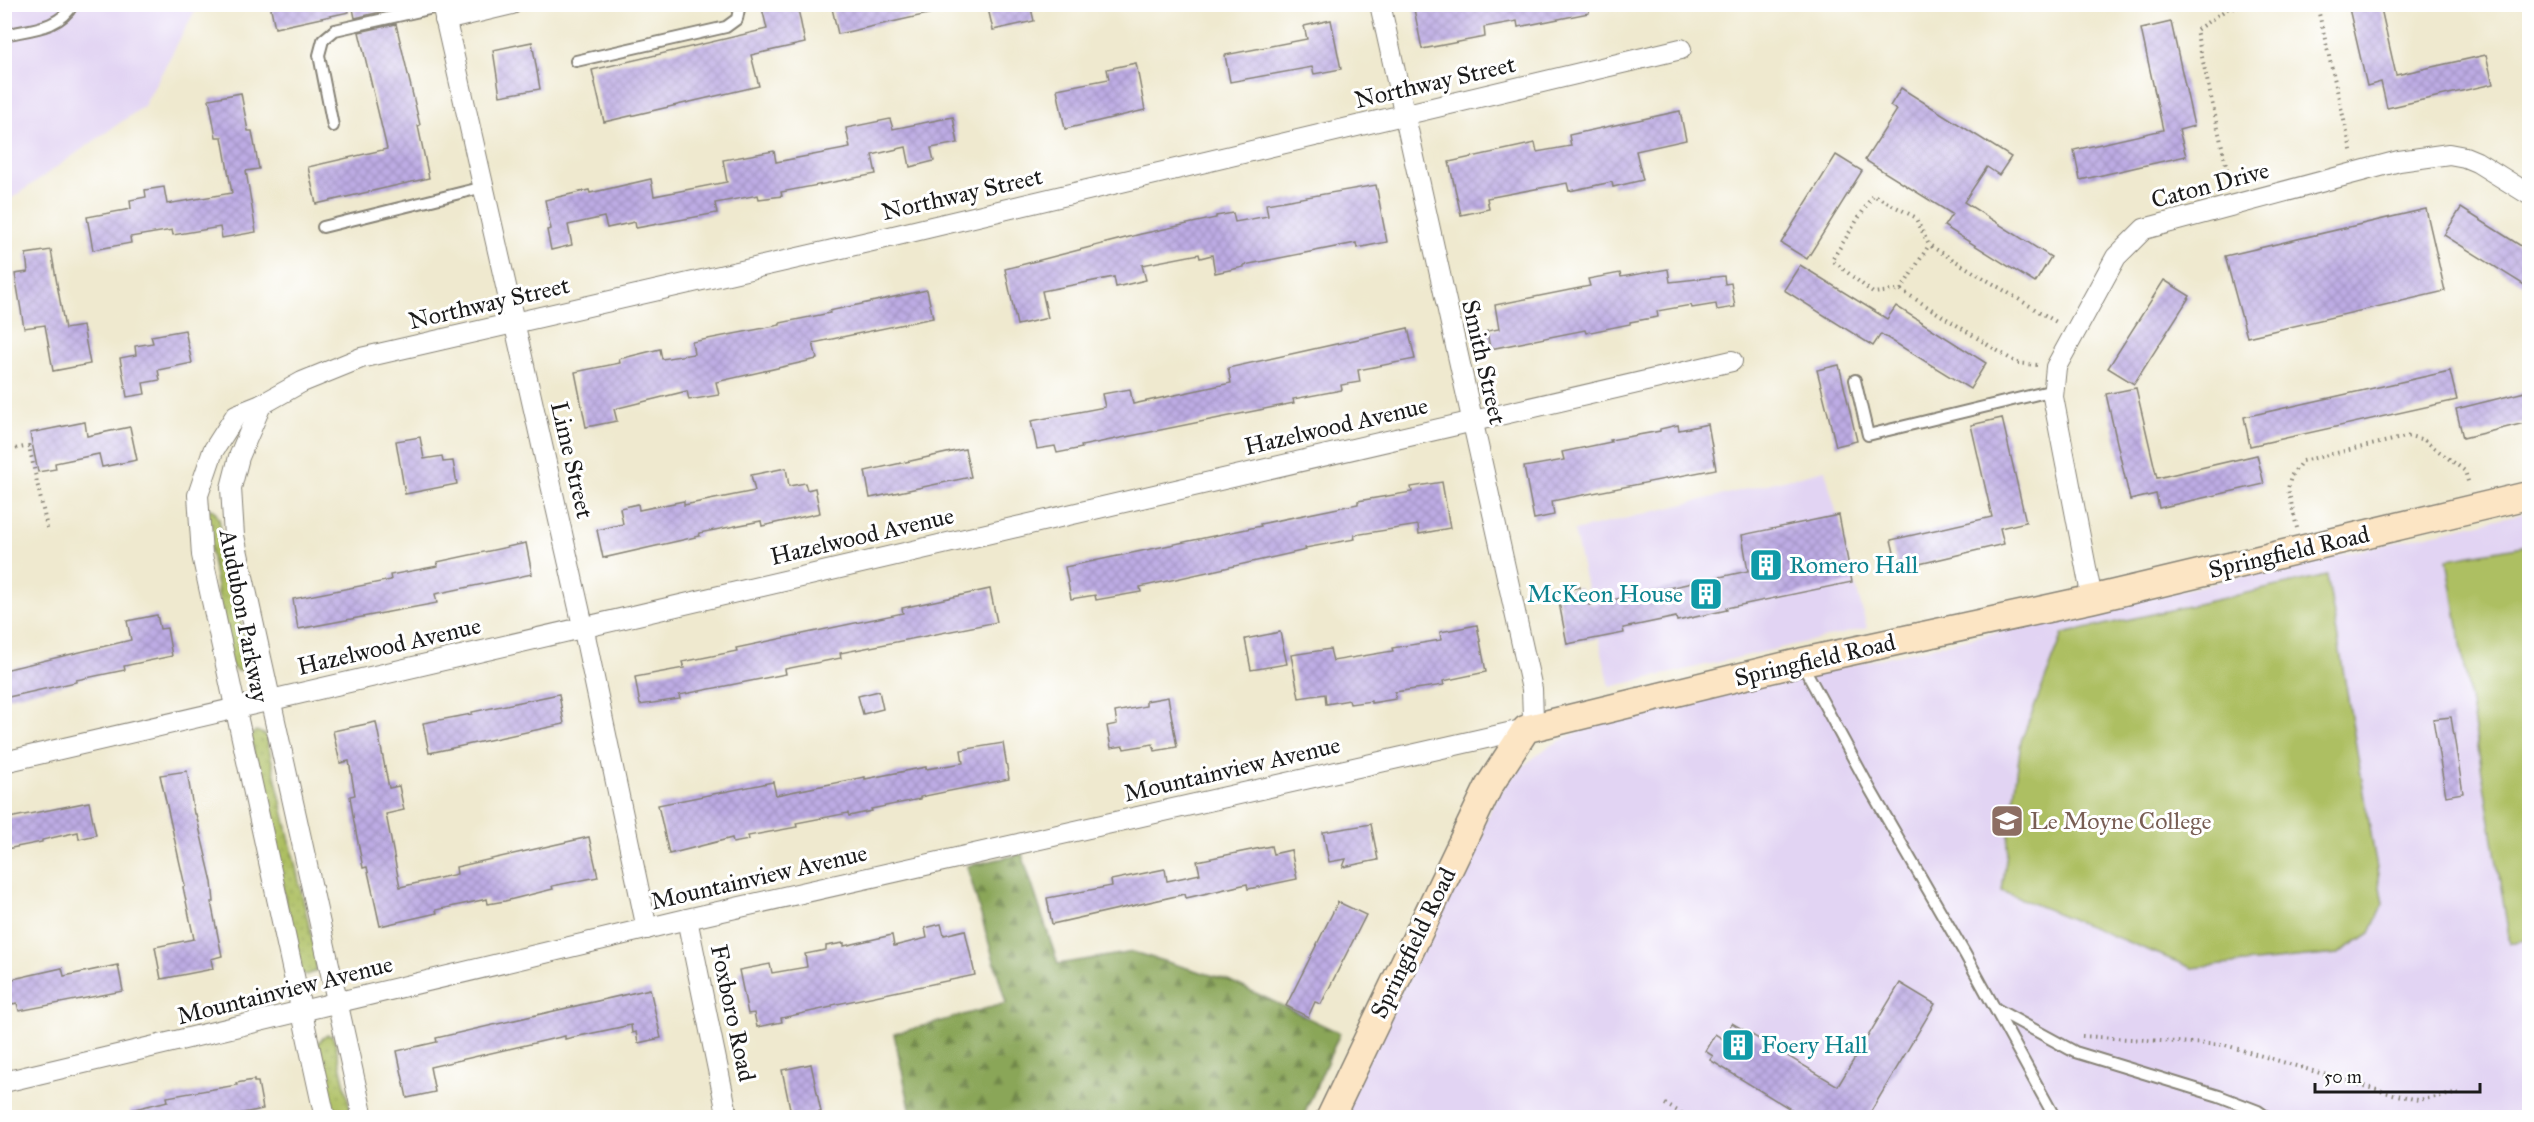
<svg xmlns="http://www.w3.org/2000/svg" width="2534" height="1122" font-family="'IM FELL Great Primer',serif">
  <defs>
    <pattern id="grass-dots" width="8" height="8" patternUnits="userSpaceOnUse" patternTransform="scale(1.5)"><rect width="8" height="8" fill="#adbf62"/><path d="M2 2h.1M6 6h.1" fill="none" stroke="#94a454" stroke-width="1.8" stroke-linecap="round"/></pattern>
    <pattern id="forest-firs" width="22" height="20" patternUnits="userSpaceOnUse" patternTransform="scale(1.5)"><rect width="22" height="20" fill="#8aa658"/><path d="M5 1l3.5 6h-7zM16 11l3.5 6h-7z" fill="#708648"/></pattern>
    <pattern id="building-cross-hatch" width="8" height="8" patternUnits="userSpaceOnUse" patternTransform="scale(1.5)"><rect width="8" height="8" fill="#bdace4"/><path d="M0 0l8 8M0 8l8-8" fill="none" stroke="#a293c3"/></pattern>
  </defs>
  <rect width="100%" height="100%" fill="#fff"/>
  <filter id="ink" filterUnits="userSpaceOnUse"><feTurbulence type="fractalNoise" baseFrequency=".0167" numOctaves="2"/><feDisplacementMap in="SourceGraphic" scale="12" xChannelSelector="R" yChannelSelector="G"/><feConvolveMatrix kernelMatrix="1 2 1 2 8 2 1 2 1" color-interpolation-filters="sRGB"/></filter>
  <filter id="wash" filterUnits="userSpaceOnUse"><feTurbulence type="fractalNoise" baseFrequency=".008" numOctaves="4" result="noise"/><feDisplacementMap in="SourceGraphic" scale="24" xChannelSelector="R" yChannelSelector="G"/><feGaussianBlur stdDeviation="1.35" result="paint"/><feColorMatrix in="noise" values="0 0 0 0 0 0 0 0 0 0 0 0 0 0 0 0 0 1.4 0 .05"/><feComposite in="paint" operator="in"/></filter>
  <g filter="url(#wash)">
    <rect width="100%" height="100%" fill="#efe9cf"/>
    <!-- built -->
    <g fill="#e2d4f3">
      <path d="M 5,5 L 198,5 L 144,106 L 5,203 Z"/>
      <path d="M 1825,470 L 1867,628 L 1610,687 L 1574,531 Z"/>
      <path d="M 2529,512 L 2529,1117 L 1338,1118 L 1499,793 L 1518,770 L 1548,747 L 1595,723 Z"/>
    </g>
    <!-- grass -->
    <g fill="url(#grass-dots)" stroke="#646e3f" stroke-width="1.5">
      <path d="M 210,509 L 214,510 L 219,519 L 249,661 L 244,670 L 237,671 L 231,666 L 204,514 Z"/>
      <path d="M 256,731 L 266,735 L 317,961 L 316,971 L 307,975 L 301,973 L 250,735 Z"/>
      <path d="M 327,1035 L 332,1036 L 335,1042 L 352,1117 L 335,1117 L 318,1042 Z"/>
    </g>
    <!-- forest -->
    <path fill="url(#forest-firs)" stroke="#53613a" stroke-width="1.5" d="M 1022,854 L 1058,964 L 1133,952 L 1228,980 L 1340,1033 L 1303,1117 L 912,1117 L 894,1034 L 1006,1003 L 967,866 Z"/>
    <!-- green -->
    <g fill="#adbf62" stroke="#646e3f" stroke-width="1.5">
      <path d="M 2529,545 L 2530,939 L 2510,943 L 2447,559 Z"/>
      <path d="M 2327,575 L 2383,904 L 2370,933 L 2338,954 L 2192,968 L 2002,891 L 2021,741 L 2063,634 Z"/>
    </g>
    <g id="blocks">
      <!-- building -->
      <g fill="url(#building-cross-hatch)">
        <path d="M 270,4 L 348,4 L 349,12 L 275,28 Z"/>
        <path d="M 352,4 L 392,4 L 393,9 L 355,18 Z"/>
        <path d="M 761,4 L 797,4 L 805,43 L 751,55 L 759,86 L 604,122 L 592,70 L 767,29 Z"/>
        <path d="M 831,4 L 936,4 L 937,12 L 838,34 Z"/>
        <path d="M 987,4 L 1030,4 L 1034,21 L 993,30 Z"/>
        <path d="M 1413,4 L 1588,4 L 1589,13 L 1518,27 L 1517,21 L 1484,27 L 1485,37 L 1422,49 Z"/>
        <path d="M 2348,4 L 2380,4 L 2396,75 L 2486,55 L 2493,84 L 2387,108 L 2381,82 L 2367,86 Z"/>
        <path d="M 1331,20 L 1341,69 L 1314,74 L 1312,67 L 1230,82 L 1225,55 L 1307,39 L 1304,26 Z"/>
        <path d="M 2171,22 L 2194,126 L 2179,130 L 2186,156 L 2080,180 L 2074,150 L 2163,130 L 2141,29 Z"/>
        <path d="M 396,24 L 420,125 L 418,126 L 429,178 L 316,204 L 308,167 L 387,149 L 359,32 Z"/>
        <path d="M 532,42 L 540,89 L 500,96 L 493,50 Z"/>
        <path d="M 1136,63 L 1145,110 L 1065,129 L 1057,89 L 1109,79 L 1107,69 Z"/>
        <path d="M 1901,88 L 2011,157 L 1999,175 L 1987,167 L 1964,202 L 2051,257 L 2035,283 L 1944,226 L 1952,214 L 1865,160 L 1897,110 L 1890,106 Z"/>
        <path d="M 241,93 L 248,131 L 252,131 L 259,169 L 246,171 L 256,232 L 222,238 L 220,227 L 173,235 L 172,230 L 130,237 L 131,243 L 93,250 L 87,217 L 131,209 L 130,200 L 146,197 L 145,190 L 164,187 L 167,204 L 232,193 L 222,137 L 216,137 L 209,99 Z"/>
        <path d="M 1680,111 L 1686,140 L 1636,151 L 1643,180 L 1613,187 L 1612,182 L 1569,191 L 1567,183 L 1487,198 L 1489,209 L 1461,215 L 1449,162 L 1535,143 L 1537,152 L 1571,146 L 1569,135 Z"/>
        <path d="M 953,117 L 958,143 L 931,148 L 934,161 L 910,167 L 906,147 L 872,155 L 876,174 L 781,192 L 782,196 L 759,199 L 758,195 L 715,203 L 717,213 L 636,228 L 635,222 L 607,228 L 604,217 L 568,225 L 572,245 L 551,250 L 547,230 L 551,229 L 545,200 L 589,190 L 590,193 L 651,179 L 654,196 L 727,182 L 723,160 L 774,151 L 776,162 L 850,148 L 846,128 L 890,119 L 893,129 Z"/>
        <path d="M 1836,155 L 1862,171 L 1807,259 L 1781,243 Z"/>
        <path d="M 1376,185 L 1387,242 L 1357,248 L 1356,243 L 1244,265 L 1244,267 L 1215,273 L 1212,255 L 1200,258 L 1199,254 L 1142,265 L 1146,280 L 1116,287 L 1114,277 L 1042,291 L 1048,318 L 1017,325 L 1005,269 L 1141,234 L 1216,218 L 1216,216 L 1233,213 L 1235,222 L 1268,216 L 1266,204 Z"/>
        <path d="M 2461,208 L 2529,251 L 2529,288 L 2444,235 Z"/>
        <path d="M 2426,209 L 2445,291 L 2247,337 L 2225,256 Z"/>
        <path d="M 51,250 L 65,329 L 83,326 L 90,364 L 53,371 L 45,325 L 24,328 L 15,274 L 28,272 L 26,254 Z"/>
        <path d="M 1800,265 L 1887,319 L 1896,306 L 1986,363 L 1970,389 L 1881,334 L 1873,346 L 1784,290 Z"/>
        <path d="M 1668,269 L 1670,282 L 1724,276 L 1725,284 L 1731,283 L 1735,307 L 1717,310 L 1716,304 L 1692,308 L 1691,305 L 1657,311 L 1658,317 L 1630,322 L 1630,324 L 1586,333 L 1585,330 L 1490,349 L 1487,331 L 1499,329 L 1495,305 L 1590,286 L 1588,279 L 1620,273 L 1621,277 Z"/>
        <path d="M 2164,280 L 2190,296 L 2134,384 L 2108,368 Z"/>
        <path d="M 927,290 L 933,318 L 813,343 L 817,359 L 716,382 L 719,395 L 689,400 L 687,391 L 614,409 L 617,421 L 586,427 L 575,372 L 620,363 L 619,359 L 660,349 L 662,359 L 694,354 L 692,342 L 780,325 L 780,323 L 830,313 L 829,311 Z"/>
        <path d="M 1408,328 L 1415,359 L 1358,370 L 1360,382 L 1341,385 L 1342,390 L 1293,399 L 1294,403 L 1081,446 L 1082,448 L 1057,453 L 1055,446 L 1037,449 L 1031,421 L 1105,407 L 1102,394 L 1130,389 L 1133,404 L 1231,383 L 1228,368 Z"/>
        <path d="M 185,330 L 192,363 L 158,370 L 160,380 L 143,383 L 145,394 L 127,397 L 120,358 L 136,355 L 135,346 L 153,343 L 151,336 Z"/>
        <path d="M 1839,365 L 1857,441 L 1836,446 L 1817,370 Z"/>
        <path d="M 2450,371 L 2457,400 L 2250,446 L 2244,417 Z"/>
        <path d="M 2136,388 L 2157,478 L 2257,455 L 2264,484 L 2159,508 L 2156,494 L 2130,500 L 2106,394 Z"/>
        <path d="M 2529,391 L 2529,422 L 2463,438 L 2456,409 Z"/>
        <path d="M 2002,418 L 2026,522 L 2000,528 L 2004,544 L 1898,569 L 1891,540 L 1992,517 L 1971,425 Z"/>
        <path d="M 85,422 L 87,436 L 130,427 L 137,460 L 102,467 L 99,454 L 55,463 L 56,469 L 38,472 L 30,433 Z"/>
        <path d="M 1708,424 L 1716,469 L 1552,501 L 1554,515 L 1534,519 L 1524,467 L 1564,460 L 1562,452 L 1611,442 L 1610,440 L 1660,431 L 1660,429 L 1678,425 L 1679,430 Z"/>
        <path d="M 420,437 L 424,459 L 442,456 L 443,462 L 453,461 L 457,484 L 405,494 L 396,441 Z"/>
        <path d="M 965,449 L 971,477 L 870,498 L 865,471 Z"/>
        <path d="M 786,468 L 789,486 L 805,483 L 807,490 L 815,488 L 820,513 L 762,526 L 761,521 L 699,533 L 700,536 L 603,558 L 597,530 L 623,524 L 620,508 L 638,504 L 639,510 L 684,501 L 684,505 L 755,491 L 751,475 Z"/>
        <path d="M 1442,482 L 1450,528 L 1419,534 L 1418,525 L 1354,535 L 1355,539 L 1305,548 L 1306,550 L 1140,587 L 1141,592 L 1096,600 L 1095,595 L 1071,599 L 1065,567 L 1261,526 L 1260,524 L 1358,504 L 1358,501 L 1412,492 L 1411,487 Z"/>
        <path d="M 1839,515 L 1852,582 L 1726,608 L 1727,610 L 1677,621 L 1676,617 L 1623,628 L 1624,633 L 1567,644 L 1557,592 L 1580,587 L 1582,598 L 1587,597 L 1589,605 L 1748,571 L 1742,535 Z"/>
        <path d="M 526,543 L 532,574 L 435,594 L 437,603 L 298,629 L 293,599 L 391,580 L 390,575 L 438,566 L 437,562 Z"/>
        <path d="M 990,589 L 997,622 L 840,653 L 841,658 L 785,669 L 786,674 L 679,695 L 680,699 L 640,705 L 635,677 L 684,668 L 682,662 L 737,651 L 736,648 L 903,613 L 902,608 Z"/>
        <path d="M 157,615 L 160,629 L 167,628 L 172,656 L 124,666 L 125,670 L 76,680 L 76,682 L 4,698 L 4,670 L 131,640 L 127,621 Z"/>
        <path d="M 1477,625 L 1486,672 L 1443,681 L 1444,685 L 1395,692 L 1396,699 L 1371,703 L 1371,701 L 1350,704 L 1349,700 L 1326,704 L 1325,694 L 1299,698 L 1291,655 L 1330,649 L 1333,661 L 1393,651 L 1392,648 L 1441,640 L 1440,632 Z"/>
        <path d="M 1280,632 L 1287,664 L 1251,670 L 1245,639 Z"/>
        <path d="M 879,691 L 883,709 L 863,714 L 858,696 Z"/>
        <path d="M 559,694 L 564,724 L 429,753 L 423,723 L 472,714 L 472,712 Z"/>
        <path d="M 1168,697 L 1177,747 L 1155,751 L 1153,744 L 1124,749 L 1123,746 L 1111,748 L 1107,726 L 1117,724 L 1115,712 L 1146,706 L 1146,701 Z"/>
        <path d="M 2451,717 L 2463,793 L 2446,796 L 2433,719 Z"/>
        <path d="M 376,722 L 389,788 L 399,786 L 404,810 L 386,814 L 400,887 L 457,874 L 456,867 L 589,837 L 598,877 L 552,886 L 553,889 L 505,901 L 488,904 L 487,899 L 436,910 L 437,913 L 380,926 L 367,867 L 363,868 L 354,822 L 350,796 L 355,795 L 349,761 L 340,763 L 333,731 Z"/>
        <path d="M 1003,743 L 1009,779 L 920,797 L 920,799 L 871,809 L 872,811 L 849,816 L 848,813 L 796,823 L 797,827 L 748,836 L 749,840 L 733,843 L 732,838 L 669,854 L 658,805 L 773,782 L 776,795 L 865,777 L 865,779 L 926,767 L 926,769 L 963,763 L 961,750 Z"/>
        <path d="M 187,771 L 194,814 L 196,814 L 212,882 L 214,902 L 211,902 L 222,956 L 211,959 L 213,969 L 161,979 L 155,947 L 194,939 L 183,887 L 185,886 L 160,775 Z"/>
        <path d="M 89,802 L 96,835 L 79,839 L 78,832 L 42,840 L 42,842 L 6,849 L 4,819 Z"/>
        <path d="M 1371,824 L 1378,860 L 1343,867 L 1346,859 L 1329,862 L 1323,832 Z"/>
        <path d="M 1271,846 L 1273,854 L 1291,850 L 1297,879 L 1248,889 L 1247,884 L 1186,898 L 1185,894 L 1052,924 L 1047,898 L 1112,886 L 1111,880 L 1165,869 L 1167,881 L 1200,874 L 1197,861 Z"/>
        <path d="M 1338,902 L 1366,915 L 1321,1004 L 1315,1002 L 1308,1017 L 1286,1006 Z"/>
        <path d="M 941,924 L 944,935 L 965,930 L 975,975 L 832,1005 L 832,1007 L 781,1018 L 782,1022 L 757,1027 L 754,1013 L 748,1014 L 739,970 L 770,964 L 772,973 L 807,967 L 805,954 L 826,950 L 826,946 L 844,943 L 844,946 L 892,935 L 894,946 L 927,938 L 925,928 Z"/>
        <path d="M 118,965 L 123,991 L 19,1011 L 17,1003 L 4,1006 L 4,981 L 62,968 L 64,976 Z"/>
        <path d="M 1900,983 L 1935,1004 L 1867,1118 L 1805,1118 L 1710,1060 L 1713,1056 L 1705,1051 L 1715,1034 L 1723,1039 L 1732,1023 L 1838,1086 Z"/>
        <path d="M 650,989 L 661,1038 L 638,1043 L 636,1032 L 632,1033 L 631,1025 L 565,1039 L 565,1036 L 430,1067 L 435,1092 L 407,1098 L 397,1051 L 437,1042 L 436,1038 Z"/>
        <path d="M 811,1064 L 821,1112 L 792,1118 L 782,1070 Z"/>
        <path d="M 254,1080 L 254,1082 L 258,1082 L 263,1109 L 218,1118 L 130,1118 L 130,1110 L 168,1101 L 167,1097 L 237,1085 L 236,1083 Z"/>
      </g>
    </g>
  </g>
  <g filter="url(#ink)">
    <use href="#blocks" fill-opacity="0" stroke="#868276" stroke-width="1.5"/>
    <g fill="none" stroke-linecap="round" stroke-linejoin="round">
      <defs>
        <g id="lane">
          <path d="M 4,35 C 30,29 60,29 73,4"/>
          <path d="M 576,61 L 726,27 L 737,19 L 740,4"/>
          <path d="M 333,126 L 319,55 L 323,40 L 335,30 L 442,6"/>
          <path d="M 323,227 L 484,187"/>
          <path d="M 1855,380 L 1868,435 L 2054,390"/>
          <path d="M 1801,662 L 1870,789 L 1965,954 L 2055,1118"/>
          <path d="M 1996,1009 L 2075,1052 L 2219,1096 L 2258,1111 L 2268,1118"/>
        </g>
        <g id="street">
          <path d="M 442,4 L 583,626 L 647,929"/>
          <path d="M 445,20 L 512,4"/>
          <path d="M 261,405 L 239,457 L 231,488 L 234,536 L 363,1118"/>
          <path d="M 2092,599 L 2053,397 L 2056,367 L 2116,257 L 2144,229 L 2399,161 L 2449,154 L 2465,157 L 2477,162 L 2530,195"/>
          <path d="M 4,762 L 1732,361"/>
          <path d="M 687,919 L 728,1118"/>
          <path d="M 4,1082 L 687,919 L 1526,729 L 1533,718 L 1532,689 L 1380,4"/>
          <path d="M 325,1118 L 202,555 L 198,495 L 213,451 L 236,415 L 261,405 L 302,382 L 361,358 L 881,239 L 1681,49"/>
        </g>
        <path id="secondary" d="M 1330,1118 L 1489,786 L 1526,729 L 1801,662 L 2092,599 L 2530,495"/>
      </defs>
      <!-- lane casing -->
      <use href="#lane" stroke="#868276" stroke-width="14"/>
      <!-- street casing -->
      <use href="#street" stroke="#868276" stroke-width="22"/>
      <!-- secondary casing -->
      <use href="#secondary" stroke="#868276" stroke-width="30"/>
      <!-- path -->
      <g stroke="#868276" stroke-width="4" stroke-dasharray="1.5 4.5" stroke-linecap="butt">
        <path d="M 2315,4 L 2317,5 L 2352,154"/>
        <path d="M 2231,187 L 2196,30 L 2227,9 L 2250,4"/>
        <path d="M 1901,290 L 1929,245"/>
        <path d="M 2037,365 L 2017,363 L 1901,290 L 1873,293 L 1832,260 L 1873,195 L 1915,217 L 1929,245 L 2058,323"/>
        <path d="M 4,451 L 29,446 L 48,532"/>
        <path d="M 2297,528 L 2288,489 L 2291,476 L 2302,461 L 2410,436 L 2424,440 L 2465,471 L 2469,485"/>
        <path d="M 2082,1036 L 2225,1045 L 2384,1092 L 2418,1100 L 2460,1093"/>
        <path d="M 1665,1104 L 1690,1118"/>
      </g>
      <!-- lane -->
      <use href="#lane" stroke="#fff" stroke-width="10"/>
      <!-- street -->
      <use href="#street" stroke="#fff" stroke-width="20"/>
      <!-- secondary -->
      <use href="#secondary" stroke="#fce5c4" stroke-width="27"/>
    </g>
  </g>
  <!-- icons -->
  <defs>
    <symbol id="building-square" viewBox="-11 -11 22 22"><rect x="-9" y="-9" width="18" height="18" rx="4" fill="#0f9aa8" stroke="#fff"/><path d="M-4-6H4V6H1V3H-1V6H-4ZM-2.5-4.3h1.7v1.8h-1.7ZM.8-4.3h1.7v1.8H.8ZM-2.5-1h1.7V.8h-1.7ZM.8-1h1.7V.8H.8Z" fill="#fff"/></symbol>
    <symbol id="university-square" viewBox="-11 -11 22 22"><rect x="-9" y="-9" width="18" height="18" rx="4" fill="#8d6e63" stroke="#fff"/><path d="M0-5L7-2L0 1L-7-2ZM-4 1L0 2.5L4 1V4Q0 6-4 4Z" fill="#fff"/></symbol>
  </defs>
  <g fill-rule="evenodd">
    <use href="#building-square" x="1747" y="546" width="38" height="38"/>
    <use href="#building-square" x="1687" y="575" width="38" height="38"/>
    <use href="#university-square" x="1988" y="802" width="38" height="38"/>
    <use href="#building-square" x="1719" y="1026" width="38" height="38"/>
  </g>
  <g text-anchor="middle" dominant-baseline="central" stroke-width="6" stroke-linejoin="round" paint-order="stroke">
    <!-- street labels -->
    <g font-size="24" fill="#1c1c1c" stroke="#fff">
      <text transform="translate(1435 82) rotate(-13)">Northway Street</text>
      <text transform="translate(2210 185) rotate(-15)">Caton Drive</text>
      <text transform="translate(962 194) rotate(-13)">Northway Street</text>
      <text transform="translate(489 303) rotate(-13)">Northway Street</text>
      <text transform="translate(1484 362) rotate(77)">Smith Street</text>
      <text transform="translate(1336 426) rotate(-13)">Hazelwood Avenue</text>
      <text transform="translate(572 460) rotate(77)">Lime Street</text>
      <text transform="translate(862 536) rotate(-13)">Hazelwood Avenue</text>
      <text transform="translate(2289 552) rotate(-13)">Springfield Road</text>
      <text transform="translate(244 616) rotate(79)">Audubon Parkway</text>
      <text transform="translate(389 646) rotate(-13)">Hazelwood Avenue</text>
      <text transform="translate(1815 660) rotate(-13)">Springfield Road</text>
      <text transform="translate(1232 769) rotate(-13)">Mountainview Avenue</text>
      <text transform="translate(759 877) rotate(-13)">Mountainview Avenue</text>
      <text transform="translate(1413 943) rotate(-64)">Springfield Road</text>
      <text transform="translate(285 990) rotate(-14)">Mountainview Avenue</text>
      <text transform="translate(733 1013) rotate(78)">Foxboro Road</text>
    </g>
    <!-- culture labels -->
    <g font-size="24" fill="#0d838f" stroke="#fff" text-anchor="start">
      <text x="1789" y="565">Romero Hall</text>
      <text x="1683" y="594" text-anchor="end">McKeon House</text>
      <text x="1761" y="1045">Foery Hall</text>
    </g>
    <!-- education labels -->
    <g font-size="24" fill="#785e54" stroke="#fff" text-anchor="start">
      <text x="2030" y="821">Le Moyne College</text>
    </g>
  </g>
  <!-- margin -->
  <rect width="2534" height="1122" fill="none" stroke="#fff" stroke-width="24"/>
  <!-- scale -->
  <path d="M2315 1083v9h165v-9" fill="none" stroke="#1c1c1c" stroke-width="3"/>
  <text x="2324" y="1083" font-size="18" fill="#1c1c1c" stroke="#ffffff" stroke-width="4.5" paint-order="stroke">50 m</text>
</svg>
